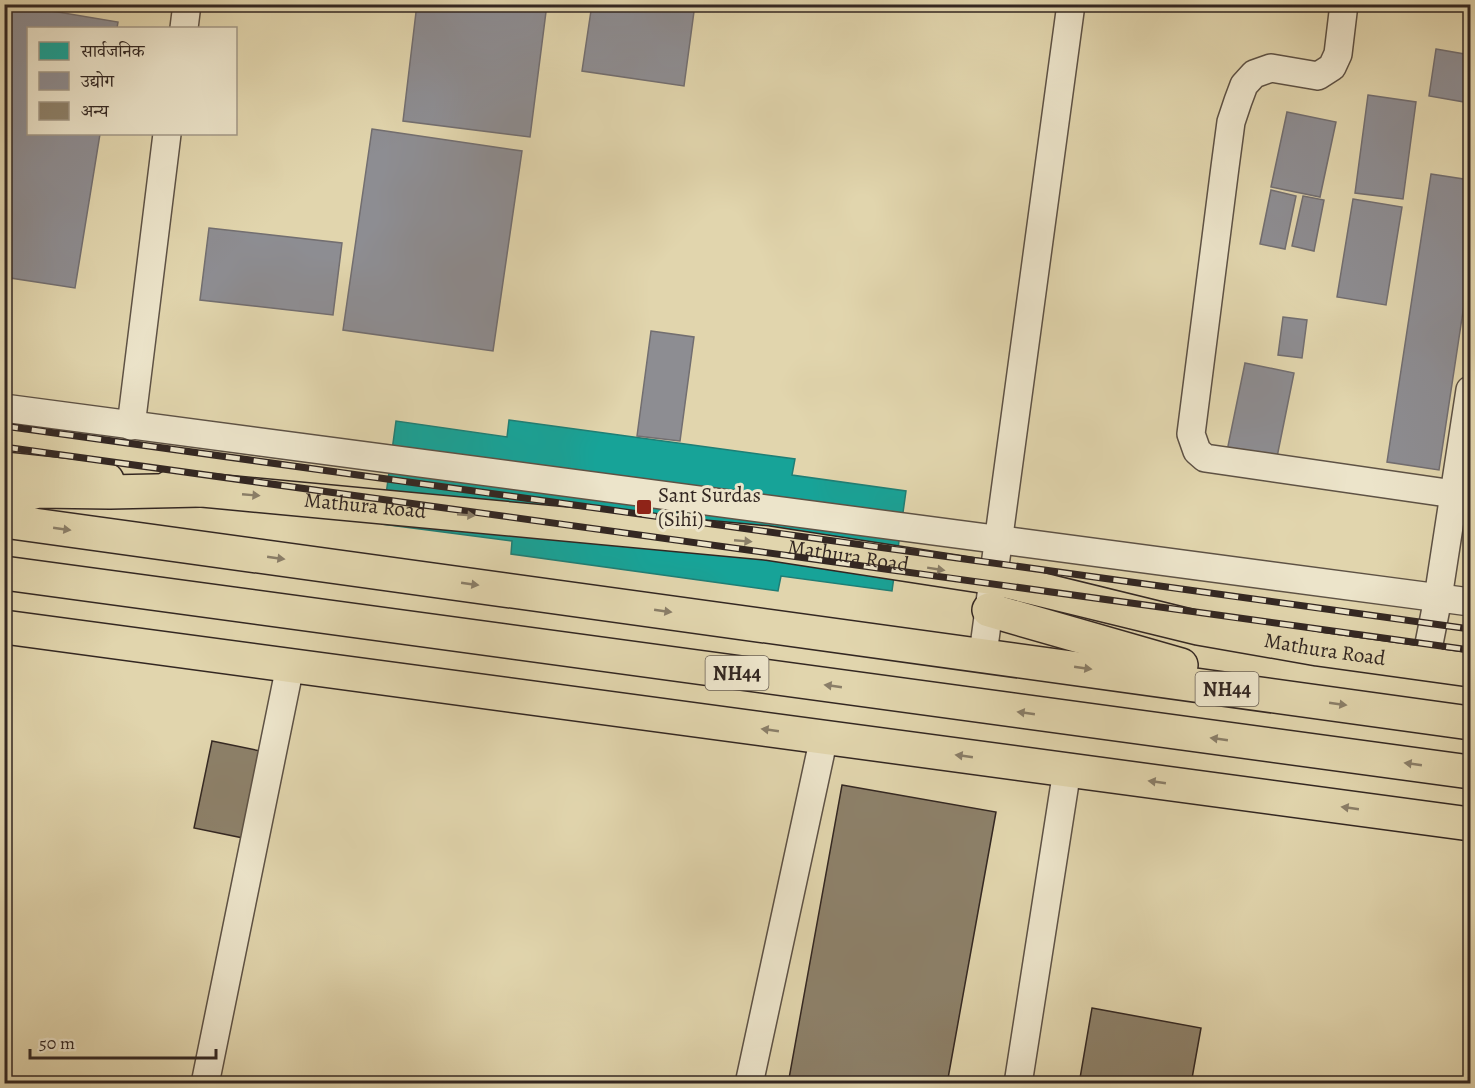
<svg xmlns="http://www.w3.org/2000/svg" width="1475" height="1088" font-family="Alegreya,'Noto Serif Devanagari',serif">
  <rect width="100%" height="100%" fill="#e1d5ad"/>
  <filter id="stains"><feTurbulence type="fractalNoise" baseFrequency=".00333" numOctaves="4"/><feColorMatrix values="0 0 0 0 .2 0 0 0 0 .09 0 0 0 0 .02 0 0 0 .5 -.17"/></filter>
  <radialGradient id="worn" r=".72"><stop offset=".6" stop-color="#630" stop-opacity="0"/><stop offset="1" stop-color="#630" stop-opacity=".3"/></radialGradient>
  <!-- public -->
  <path fill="#17a398" stroke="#1f7e75" stroke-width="1.5" d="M 509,420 L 795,459 L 792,475 L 906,491 L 892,591 L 781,576 L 778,591 L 511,554 L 512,541 L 382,524 L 396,421 L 507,437 Z"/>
  <!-- industry -->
  <g fill="#8d8d92" stroke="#726e70" stroke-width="1.5">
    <path d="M 10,4 L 118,22 L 117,28 L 28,28 L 28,134 L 100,134 L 75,288 L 4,277 L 4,41 Z"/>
    <path d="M 417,4 L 547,4 L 530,137 L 403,121 Z"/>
    <path d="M 592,4 L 695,4 L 684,86 L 582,71 Z"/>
    <path d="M 1436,49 L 1470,55 L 1470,103 L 1429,96 Z"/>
    <path d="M 1368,95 L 1416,102 L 1403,199 L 1355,193 Z"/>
    <path d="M 1287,112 L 1336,122 L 1320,197 L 1271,187 Z"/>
    <path d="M 372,129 L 522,151 L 493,351 L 343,330 Z"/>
    <path d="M 1431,174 L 1470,180 L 1470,265 L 1439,470 L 1387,462 Z"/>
    <path d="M 1271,190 L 1296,196 L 1285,249 L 1260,244 Z"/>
    <path d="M 1303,196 L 1324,200 L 1314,251 L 1292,246 Z"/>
    <path d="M 1353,199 L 1402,207 L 1386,305 L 1337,297 Z"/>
    <path d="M 209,228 L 342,243 L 333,315 L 200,300 Z"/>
    <path d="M 1283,317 L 1307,320 L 1302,358 L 1278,355 Z"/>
    <path d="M 651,331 L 694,337 L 680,441 L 637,436 Z"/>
    <path d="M 1245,363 L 1294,373 L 1276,462 L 1227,451 Z"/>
  </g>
  <!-- building -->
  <g fill="#8d816a" stroke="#332722" stroke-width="1.5">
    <path d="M 212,741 L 270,753 L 253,840 L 194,828 Z"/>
    <path d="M 842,785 L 996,812 L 947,1084 L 788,1084 Z"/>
    <path d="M 1092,1008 L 1201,1028 L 1191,1084 L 1079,1084 Z"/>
  </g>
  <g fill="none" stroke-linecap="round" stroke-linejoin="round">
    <defs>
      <g id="minor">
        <path d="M 1344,4 L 1338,54 L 1332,67 L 1318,76 L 1271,68 L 1254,74 L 1244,85 L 1238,101 L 1231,122 L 1225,167 L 1191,434 L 1197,451 L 1205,458 L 1454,494"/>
        <path d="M 184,28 L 187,4"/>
        <path d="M 4,408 L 1470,602"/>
        <path d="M 131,426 L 167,134"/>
        <path d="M 983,654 L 1071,4"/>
        <path d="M 1425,664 L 1438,598 L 1470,390"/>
        <path d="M 205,1084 L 290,666"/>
        <path d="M 749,1084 L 824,737"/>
        <path d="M 1018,1084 L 1067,770"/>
      </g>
      <g id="major">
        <path d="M 4,469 L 107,480"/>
        <path id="s1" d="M 170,487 L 767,543 L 994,578 L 1198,628 L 1318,649 L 1470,670"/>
        <path d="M 4,627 L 1470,824"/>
      </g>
      <g id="highway">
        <path d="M 4,500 L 38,491 L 110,492 L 200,490"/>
        <path d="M 4,521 L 1470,723"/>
        <path d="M 4,573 L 1470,772"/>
        <path d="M 989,610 L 1181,665"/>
      </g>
    </defs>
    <!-- minor casing -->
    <use href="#minor" stroke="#5e5245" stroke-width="30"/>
    <!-- major casing -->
    <use href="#major" stroke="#332722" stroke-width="36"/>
    <!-- highway casing -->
    <use href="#highway" stroke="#332722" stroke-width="36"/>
    <!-- minor -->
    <use href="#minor" stroke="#ece4ca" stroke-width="27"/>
    <!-- major -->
    <use href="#major" stroke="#e1d5ad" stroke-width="33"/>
    <!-- highway -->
    <use href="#highway" stroke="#e1d5ad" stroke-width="33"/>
    <defs>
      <g id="rail">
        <path d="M 4,426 L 1470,629"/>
        <path d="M 4,447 L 1470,650"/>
      </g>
    </defs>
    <!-- rail casing -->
    <use href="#rail" stroke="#332722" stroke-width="7"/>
    <!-- rail -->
    <use href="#rail" stroke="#ece4ca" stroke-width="4.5" stroke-dasharray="14" stroke-linecap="butt"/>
  </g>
  <!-- one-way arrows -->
  <defs><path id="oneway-solid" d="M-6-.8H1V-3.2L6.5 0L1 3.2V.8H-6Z" transform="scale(1.5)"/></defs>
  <g fill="#8a7e68">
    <use href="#oneway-solid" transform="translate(251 495) rotate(5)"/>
    <use href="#oneway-solid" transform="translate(466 515) rotate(5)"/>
    <use href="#oneway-solid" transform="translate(62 529) rotate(8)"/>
    <use href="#oneway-solid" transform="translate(743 541) rotate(5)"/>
    <use href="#oneway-solid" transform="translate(276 558) rotate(8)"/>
    <use href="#oneway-solid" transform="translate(936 569) rotate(9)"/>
    <use href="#oneway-solid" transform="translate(470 584) rotate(8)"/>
    <use href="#oneway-solid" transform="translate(663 611) rotate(8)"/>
    <use href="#oneway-solid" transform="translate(1083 668) rotate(8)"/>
    <use href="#oneway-solid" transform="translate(833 686) rotate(-172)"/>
    <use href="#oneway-solid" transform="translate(1338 704) rotate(8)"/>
    <use href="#oneway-solid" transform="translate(1026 713) rotate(-172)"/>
    <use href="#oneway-solid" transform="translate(770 730) rotate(-172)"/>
    <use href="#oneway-solid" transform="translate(1219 739) rotate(-172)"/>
    <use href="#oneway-solid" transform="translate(964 756) rotate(-172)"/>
    <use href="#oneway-solid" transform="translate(1413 764) rotate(-172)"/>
    <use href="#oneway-solid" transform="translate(1157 782) rotate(-172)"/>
    <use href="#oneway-solid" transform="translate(1350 808) rotate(-172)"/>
  </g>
  <!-- markers -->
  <rect fill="#8f2418" stroke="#ece4ca" stroke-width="2" x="636" y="499" width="16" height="16" rx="3"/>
  <g text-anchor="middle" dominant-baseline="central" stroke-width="6" stroke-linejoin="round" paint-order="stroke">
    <!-- shield labels -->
    <g fill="#ece4ca" stroke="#6a6054" stroke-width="1.5">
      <rect x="705.5" y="656" width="63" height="34" rx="4.5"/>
      <rect x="1195.5" y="672" width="63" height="34" rx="4.5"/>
    </g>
    <g font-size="20" font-weight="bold" fill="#332722">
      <text x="737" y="673">NH44</text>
      <text x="1227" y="689">NH44</text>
    </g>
    <!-- poi labels -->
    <g font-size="21" fill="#332722" stroke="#ece4ca" text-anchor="start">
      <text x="658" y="495">Sant Surdas<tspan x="658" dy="24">(Sihi)</tspan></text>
    </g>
    <!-- street labels -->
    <g font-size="21" fill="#332722" stroke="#ece4ca">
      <text stroke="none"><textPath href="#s1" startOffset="196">Mathura Road</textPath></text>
      <text stroke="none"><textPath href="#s1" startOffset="682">Mathura Road</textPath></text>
      <text stroke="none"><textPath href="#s1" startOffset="1168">Mathura Road</textPath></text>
    </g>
  </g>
  <!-- margin -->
  <rect width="1475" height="1088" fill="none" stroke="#e1d5ad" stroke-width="24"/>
  <rect x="6" y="6" width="1463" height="1076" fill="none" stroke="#332722" stroke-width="3"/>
  <rect x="12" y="12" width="1451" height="1064" fill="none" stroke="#332722" stroke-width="1.5"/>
  <!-- legend -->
  <rect x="27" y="27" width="210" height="108" fill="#ece4ca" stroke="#a29887" stroke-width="1.5"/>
  <rect x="39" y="42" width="30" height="18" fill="#17a398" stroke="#a29887" stroke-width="1.5"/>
  <text x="81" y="57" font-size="18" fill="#332722">सार्वजनिक</text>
  <rect x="39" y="72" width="30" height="18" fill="#8d8d92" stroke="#a29887" stroke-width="1.5"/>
  <text x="81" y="87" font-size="18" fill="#332722">उद्योग</text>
  <rect x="39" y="102" width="30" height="18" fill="#8d816a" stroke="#a29887" stroke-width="1.5"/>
  <text x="81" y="117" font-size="18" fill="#332722">अन्य</text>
  <!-- scale -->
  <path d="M30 1049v9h186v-9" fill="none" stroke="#332722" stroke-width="3"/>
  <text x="39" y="1049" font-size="18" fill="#332722" stroke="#ece4ca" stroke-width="4.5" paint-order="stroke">50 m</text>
  <rect width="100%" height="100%" filter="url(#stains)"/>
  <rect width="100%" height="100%" fill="url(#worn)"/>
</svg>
